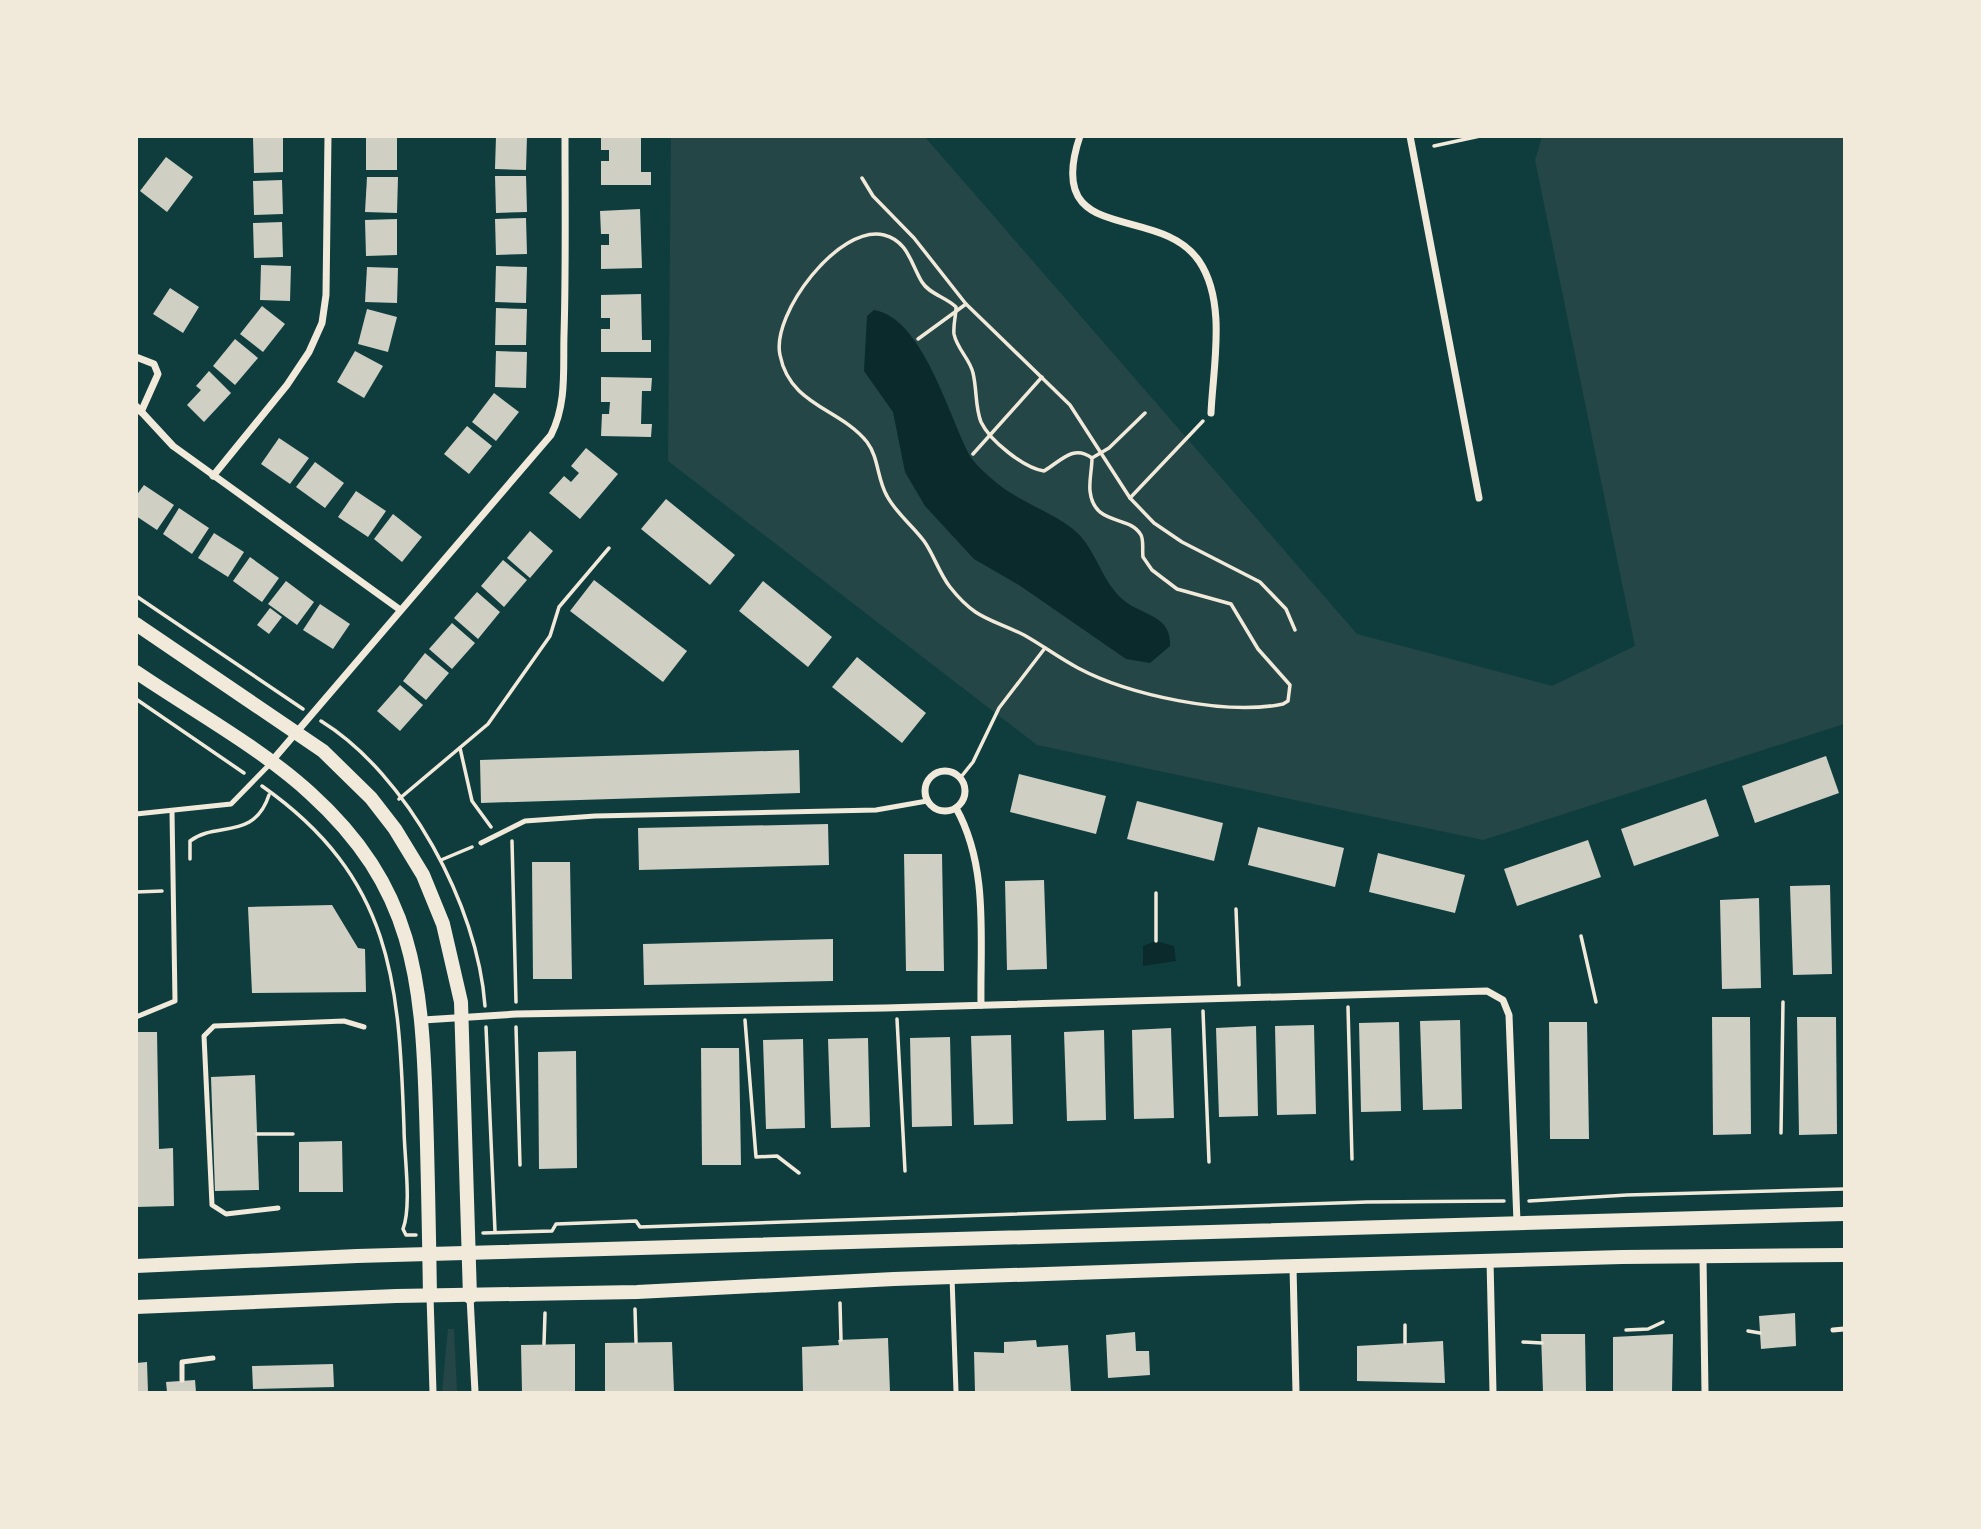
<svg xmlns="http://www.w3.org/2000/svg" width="1981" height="1529" font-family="Montserrat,sans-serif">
  <rect width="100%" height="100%" fill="#0f3d3e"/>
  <!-- green -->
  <g fill="#244646">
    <path d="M 671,137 L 925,137 L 1357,634 L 1552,686 L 1635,646 L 1535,160 L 1542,137 L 1844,137 L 1844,724 L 1483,840 L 1037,745 L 668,461 Z"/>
    <path d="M 448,1329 L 454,1329 L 457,1392 L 442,1392 Z"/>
  </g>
  <!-- water -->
  <g fill="#0a2a2b">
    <path d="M 874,310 C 923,318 948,415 970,456 C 975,464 984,472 992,479 C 1016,501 1047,509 1073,529 C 1096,548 1100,578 1121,598 C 1140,616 1172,614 1170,646 L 1150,663 L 1126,659 L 1019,585 L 974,559 L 925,506 L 905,472 L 893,412 L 864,371 L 867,316 Z"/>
    <path d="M 1156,941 L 1174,946 L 1176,961 L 1143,966 L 1143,946 Z"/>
  </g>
  <!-- building -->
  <g fill="#cfcfc3">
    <rect x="366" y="136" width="31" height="34"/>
    <path d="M 496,136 L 527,136 L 526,170 L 495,169 Z"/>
    <path d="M 601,136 L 641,136 L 641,172 L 651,172 L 651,185 L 601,185 L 601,161 L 609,161 L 609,150 L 601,150 Z"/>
    <path d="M 283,137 L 283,172 L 254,173 L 253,138 Z"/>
    <path d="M 166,157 L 193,177 L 167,212 L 140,191 Z"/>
    <path d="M 495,176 L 526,176 L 527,212 L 496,213 Z"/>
    <path d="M 367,177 L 398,177 L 397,213 L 365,212 Z"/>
    <path d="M 282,180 L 283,214 L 254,215 L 253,181 Z"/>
    <path d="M 640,209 L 642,268 L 601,269 L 601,245 L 609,245 L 609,234 L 601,234 L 600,211 Z"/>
    <path d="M 526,218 L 527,254 L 496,255 L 495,219 Z"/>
    <path d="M 397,219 L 397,255 L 366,256 L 365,220 Z"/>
    <path d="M 282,222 L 283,257 L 254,258 L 253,223 Z"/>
    <path d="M 261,265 L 291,266 L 290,301 L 260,300 Z"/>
    <path d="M 496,266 L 527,267 L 526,303 L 495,302 Z"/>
    <path d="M 367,267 L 398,268 L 397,303 L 365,302 Z"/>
    <path d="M 170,288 L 199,307 L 183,333 L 153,314 Z"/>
    <path d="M 641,294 L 642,340 L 651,340 L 651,352 L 601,352 L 601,329 L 610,329 L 610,318 L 601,318 L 601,295 Z"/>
    <path d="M 262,306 L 285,324 L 263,352 L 240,334 Z"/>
    <path d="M 496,308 L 527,309 L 526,345 L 495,345 Z"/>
    <path d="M 367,309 L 397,317 L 388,352 L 358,344 Z"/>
    <path d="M 235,339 L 258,358 L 235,385 L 213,366 Z"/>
    <path d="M 355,351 L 383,366 L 364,398 L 337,382 Z"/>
    <path d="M 496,351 L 527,352 L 526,388 L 495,387 Z"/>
    <path d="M 209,371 L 231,393 L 204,422 L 187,405 L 201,390 L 196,386 Z"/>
    <path d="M 601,377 L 652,378 L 651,391 L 642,391 L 641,424 L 652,424 L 651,437 L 601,436 L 602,414 L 609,414 L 610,402 L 601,402 Z"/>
    <path d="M 494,393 L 519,412 L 496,441 L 472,422 Z"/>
    <path d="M 467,426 L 492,446 L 469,474 L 444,454 Z"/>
    <path d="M 279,438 L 309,458 L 290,484 L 261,464 Z"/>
    <path d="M 586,448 L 618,474 L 580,519 L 549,493 L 564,476 L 571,482 L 579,473 L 571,466 Z"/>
    <path d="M 315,462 L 344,483 L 325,508 L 296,487 Z"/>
    <path d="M 144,485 L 174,505 L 157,530 L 136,516 L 136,496 Z"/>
    <path d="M 356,491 L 386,511 L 368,537 L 338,517 Z"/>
    <path d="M 666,499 L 735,555 L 710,585 L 641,529 Z"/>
    <path d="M 179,508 L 209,528 L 192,554 L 163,534 Z"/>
    <path d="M 393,514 L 422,537 L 402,562 L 374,539 Z"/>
    <path d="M 530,531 L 553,551 L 530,578 L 507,558 Z"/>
    <path d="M 214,533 L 244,552 L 228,577 L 198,558 Z"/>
    <path d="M 250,557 L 279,578 L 262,602 L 233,581 Z"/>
    <path d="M 503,560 L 527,580 L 504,607 L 481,586 Z"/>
    <path d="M 594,580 L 687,651 L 663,682 L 570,611 Z"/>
    <path d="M 286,581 L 314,602 L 297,625 L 268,604 Z"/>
    <path d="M 763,581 L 832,637 L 808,667 L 739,611 Z"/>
    <path d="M 477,592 L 500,612 L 478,639 L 454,618 Z"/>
    <path d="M 320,604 L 350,624 L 333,649 L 303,630 Z"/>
    <path d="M 270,608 L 282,617 L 269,634 L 257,625 Z"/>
    <path d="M 452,623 L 475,643 L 452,669 L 429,649 Z"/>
    <path d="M 425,653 L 449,673 L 426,700 L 403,681 Z"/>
    <path d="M 857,657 L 926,713 L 902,743 L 832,687 Z"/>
    <path d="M 400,685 L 423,705 L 400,731 L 377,711 Z"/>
    <path d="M 799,750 L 800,793 L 481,803 L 480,760 Z"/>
    <path d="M 1826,756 L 1839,793 L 1755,823 L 1742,786 Z"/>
    <path d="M 1019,774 L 1106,796 L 1096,834 L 1010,812 Z"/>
    <path d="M 1706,799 L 1719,836 L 1634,866 L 1621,829 Z"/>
    <path d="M 1137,801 L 1223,823 L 1214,861 L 1127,839 Z"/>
    <path d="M 828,824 L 829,865 L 639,870 L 638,828 Z"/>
    <path d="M 1258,827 L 1344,848 L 1335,887 L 1248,865 Z"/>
    <path d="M 1588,840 L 1601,877 L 1517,906 L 1504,869 Z"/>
    <path d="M 1378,853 L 1465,875 L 1455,913 L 1369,892 Z"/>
    <path d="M 904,854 L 942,854 L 944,971 L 906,971 Z"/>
    <path d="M 532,862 L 570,862 L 572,979 L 533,979 Z"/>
    <path d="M 1044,880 L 1047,969 L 1007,970 L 1005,881 Z"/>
    <path d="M 1830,885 L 1832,974 L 1793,975 L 1790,886 Z"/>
    <path d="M 1759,898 L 1761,988 L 1722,989 L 1720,900 Z"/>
    <path d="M 332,905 L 358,948 L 365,949 L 366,992 L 252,993 L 248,907 Z"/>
    <path d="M 833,939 L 833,981 L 644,985 L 643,944 Z"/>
    <path d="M 1712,1017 L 1750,1017 L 1751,1134 L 1713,1135 Z"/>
    <path d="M 1797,1017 L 1836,1017 L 1837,1134 L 1799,1135 Z"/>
    <path d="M 1460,1020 L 1462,1109 L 1423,1110 L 1420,1021 Z"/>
    <path d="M 1399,1022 L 1401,1111 L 1361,1112 L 1359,1023 Z"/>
    <path d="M 1549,1022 L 1587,1022 L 1589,1139 L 1550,1139 Z"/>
    <path d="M 1314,1025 L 1316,1114 L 1277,1115 L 1275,1026 Z"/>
    <path d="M 1256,1026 L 1258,1116 L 1219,1117 L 1216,1028 Z"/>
    <path d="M 1171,1028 L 1174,1118 L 1134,1119 L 1132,1030 Z"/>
    <path d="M 1104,1030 L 1106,1120 L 1067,1121 L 1064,1032 Z"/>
    <path d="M 136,1032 L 157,1032 L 159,1149 L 173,1148 L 174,1206 L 136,1207 Z"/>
    <path d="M 1011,1035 L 1013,1124 L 974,1125 L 971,1036 Z"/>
    <path d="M 950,1037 L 952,1126 L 912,1127 L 910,1038 Z"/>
    <path d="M 868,1038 L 870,1127 L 831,1128 L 828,1039 Z"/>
    <path d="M 803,1039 L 805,1128 L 766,1129 L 763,1040 Z"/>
    <path d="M 701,1048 L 739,1048 L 741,1165 L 702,1165 Z"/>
    <path d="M 576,1051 L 577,1168 L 539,1169 L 538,1052 Z"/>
    <path d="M 255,1075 L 259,1190 L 215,1191 L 211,1077 Z"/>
    <path d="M 342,1141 L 343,1192 L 299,1192 L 299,1142 Z"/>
    <path d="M 1795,1313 L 1796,1346 L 1761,1349 L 1759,1316 Z"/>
    <path d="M 1135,1332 L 1136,1351 L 1149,1351 L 1150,1375 L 1108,1378 L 1106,1335 Z"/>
    <path d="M 1541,1334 L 1585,1334 L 1586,1392 L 1543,1392 Z"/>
    <path d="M 1673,1334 L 1672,1392 L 1613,1392 L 1613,1337 Z"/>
    <path d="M 888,1338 L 890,1392 L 803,1392 L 802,1347 L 839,1345 L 838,1340 Z"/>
    <path d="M 1036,1340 L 1037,1347 L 1068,1345 L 1071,1392 L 975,1392 L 974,1352 L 1004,1353 L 1004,1342 Z"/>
    <path d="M 1443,1341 L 1445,1383 L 1357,1381 L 1357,1346 Z"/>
    <path d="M 672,1342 L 674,1392 L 605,1392 L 605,1343 Z"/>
    <path d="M 575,1344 L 575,1392 L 522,1392 L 521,1345 Z"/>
    <path d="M 147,1362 L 148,1392 L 136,1392 L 136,1363 Z"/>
    <path d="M 333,1364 L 334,1387 L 253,1389 L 252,1366 Z"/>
    <path d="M 195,1380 L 196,1392 L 167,1392 L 166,1382 Z"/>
  </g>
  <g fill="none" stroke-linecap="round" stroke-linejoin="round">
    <!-- path -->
    <g stroke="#f1e9da" stroke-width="3.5">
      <path d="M 1434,146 L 1480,136"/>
      <path d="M 862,178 L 873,196 L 914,238 L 966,304 L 1070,405 L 1130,498 L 1154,523 L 1182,542 L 1260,582 L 1286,609 L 1295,630"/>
      <path d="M 918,339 L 966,304"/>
      <path d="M 973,454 L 1042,377"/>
      <path d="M 1092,458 C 1073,444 1061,461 1044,471 C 1024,468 990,441 981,422 C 975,407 977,389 973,373 C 970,359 957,349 954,334 C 953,325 956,316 956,307 C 946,297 929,294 922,282 C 911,264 908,241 884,235 C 839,224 771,314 780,355 C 790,406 840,408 867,442 C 879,458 877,479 887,496 C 896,513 912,525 924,541 C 934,555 939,573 950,587 C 976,620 990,618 1024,635 C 1042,645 1059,658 1078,668 C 1129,695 1226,716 1283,704 L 1288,701 L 1290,685 L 1258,649 L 1231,604 L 1177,589 L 1152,570 L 1143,557 C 1142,550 1144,541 1141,535 C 1129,514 1094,527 1090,491 C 1089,480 1092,469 1092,458 L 1109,448 L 1145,413"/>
      <path d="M 1130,498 L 1203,421"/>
      <path d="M 136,596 L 303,709"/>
      <path d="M 136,699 L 244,773"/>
      <path d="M 321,721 C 407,774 478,906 485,1006"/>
      <path d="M 460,748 L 472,801 L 491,827"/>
      <path d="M 961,777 L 973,762 L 999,708 L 1045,648"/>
      <path d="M 262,786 C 393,878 399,982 404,1128 C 404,1155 412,1205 403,1229 L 406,1235 L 416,1235"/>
      <path d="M 399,799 L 488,724 L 550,636 L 559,607 L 609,548"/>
      <path d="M 512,841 L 516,1002"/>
      <path d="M 190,859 L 190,841 C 216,821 254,841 269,795"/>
      <path d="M 441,860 L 472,847"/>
      <path d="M 136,892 L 162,891"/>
      <path d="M 1156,893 L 1156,941"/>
      <path d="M 1236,909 L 1239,985"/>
      <path d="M 1581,936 L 1596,1002"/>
      <path d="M 1348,1007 L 1352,1159"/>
      <path d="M 1203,1011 L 1209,1162"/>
      <path d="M 897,1019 L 905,1171"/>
      <path d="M 745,1020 L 756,1157 L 777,1156 L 799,1173"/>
      <path d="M 486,1027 L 495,1231"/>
      <path d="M 516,1027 L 520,1165"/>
      <path d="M 1781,1133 L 1783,1002"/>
      <path d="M 257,1134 L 293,1134"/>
      <path d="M 1529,1201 L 1627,1195 L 1844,1189"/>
      <path d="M 483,1233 L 552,1231 L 556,1224 L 636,1221 L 640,1227 L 1367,1202 L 1504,1201"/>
      <path d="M 840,1303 L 841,1340"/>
      <path d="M 635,1309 L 636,1342"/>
      <path d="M 1626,1330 L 1648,1329 L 1663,1322"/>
      <path d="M 1748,1331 L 1760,1333"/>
      <path d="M 1523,1342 L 1542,1343"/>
      <path d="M 1405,1343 L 1405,1325"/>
      <path d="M 544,1344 L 545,1313"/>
    </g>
    <!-- service -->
    <g stroke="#f1e9da" stroke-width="5">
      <path d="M 136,814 L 231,804 L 271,763"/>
      <path d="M 481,843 L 525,821 L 595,816 L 876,810 L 927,801"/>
      <path d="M 136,1017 L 175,1001 L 172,812"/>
      <path d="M 278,1208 L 226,1214 L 212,1205 L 204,1036 L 214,1026 L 344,1021 L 364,1027"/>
      <path d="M 952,1277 L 956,1392"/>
      <path d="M 1833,1330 L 1844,1329"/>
      <path d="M 182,1380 L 182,1362 L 213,1358"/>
    </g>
    <!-- minor -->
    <g stroke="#f1e9da" stroke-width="7">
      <path d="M 1080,136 C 1042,248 1159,202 1199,261 C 1227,302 1213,367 1211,413"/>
      <path d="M 1410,136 L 1479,498"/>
      <path d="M 136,357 L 154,364 L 158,374 L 141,412"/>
      <path d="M 136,406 L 173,446 L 399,609"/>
      <path d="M 213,476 L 287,385 L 309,352 L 322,323 L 326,295 L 328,136"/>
      <path d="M 271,762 L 551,435 C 567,403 563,370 564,335 C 566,269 565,203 565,136"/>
      <circle cx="945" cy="791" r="20"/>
      <path d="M 956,808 C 989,867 980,939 981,1005"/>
      <path d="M 423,1020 L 516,1014 L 885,1008 L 1487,991 L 1503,1000 L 1509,1015 L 1517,1222"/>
      <path d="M 1703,1257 L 1705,1392"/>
      <path d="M 1490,1260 L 1493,1392"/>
      <path d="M 1293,1267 L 1296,1392"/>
      <path d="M 430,1296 L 433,1392"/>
      <path d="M 470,1297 L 475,1392"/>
    </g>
    <!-- secondary -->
    <g stroke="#f1e9da" stroke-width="14">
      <path d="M 136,624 L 323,751 L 371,798 L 395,829 L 423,875 L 443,924 L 461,1002 L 470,1297"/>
      <path d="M 136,672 C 192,710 261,748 310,793 C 414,887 422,979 426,1111 C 428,1172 429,1234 430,1296"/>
      <path d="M 136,1266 L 357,1256 L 1844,1214"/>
      <path d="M 136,1307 L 396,1296 L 637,1292 L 894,1279 L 1192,1269 L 1622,1257 L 1844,1255"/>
    </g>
  </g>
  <!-- border -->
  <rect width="1981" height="1529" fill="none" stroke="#f1e9da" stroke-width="276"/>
</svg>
